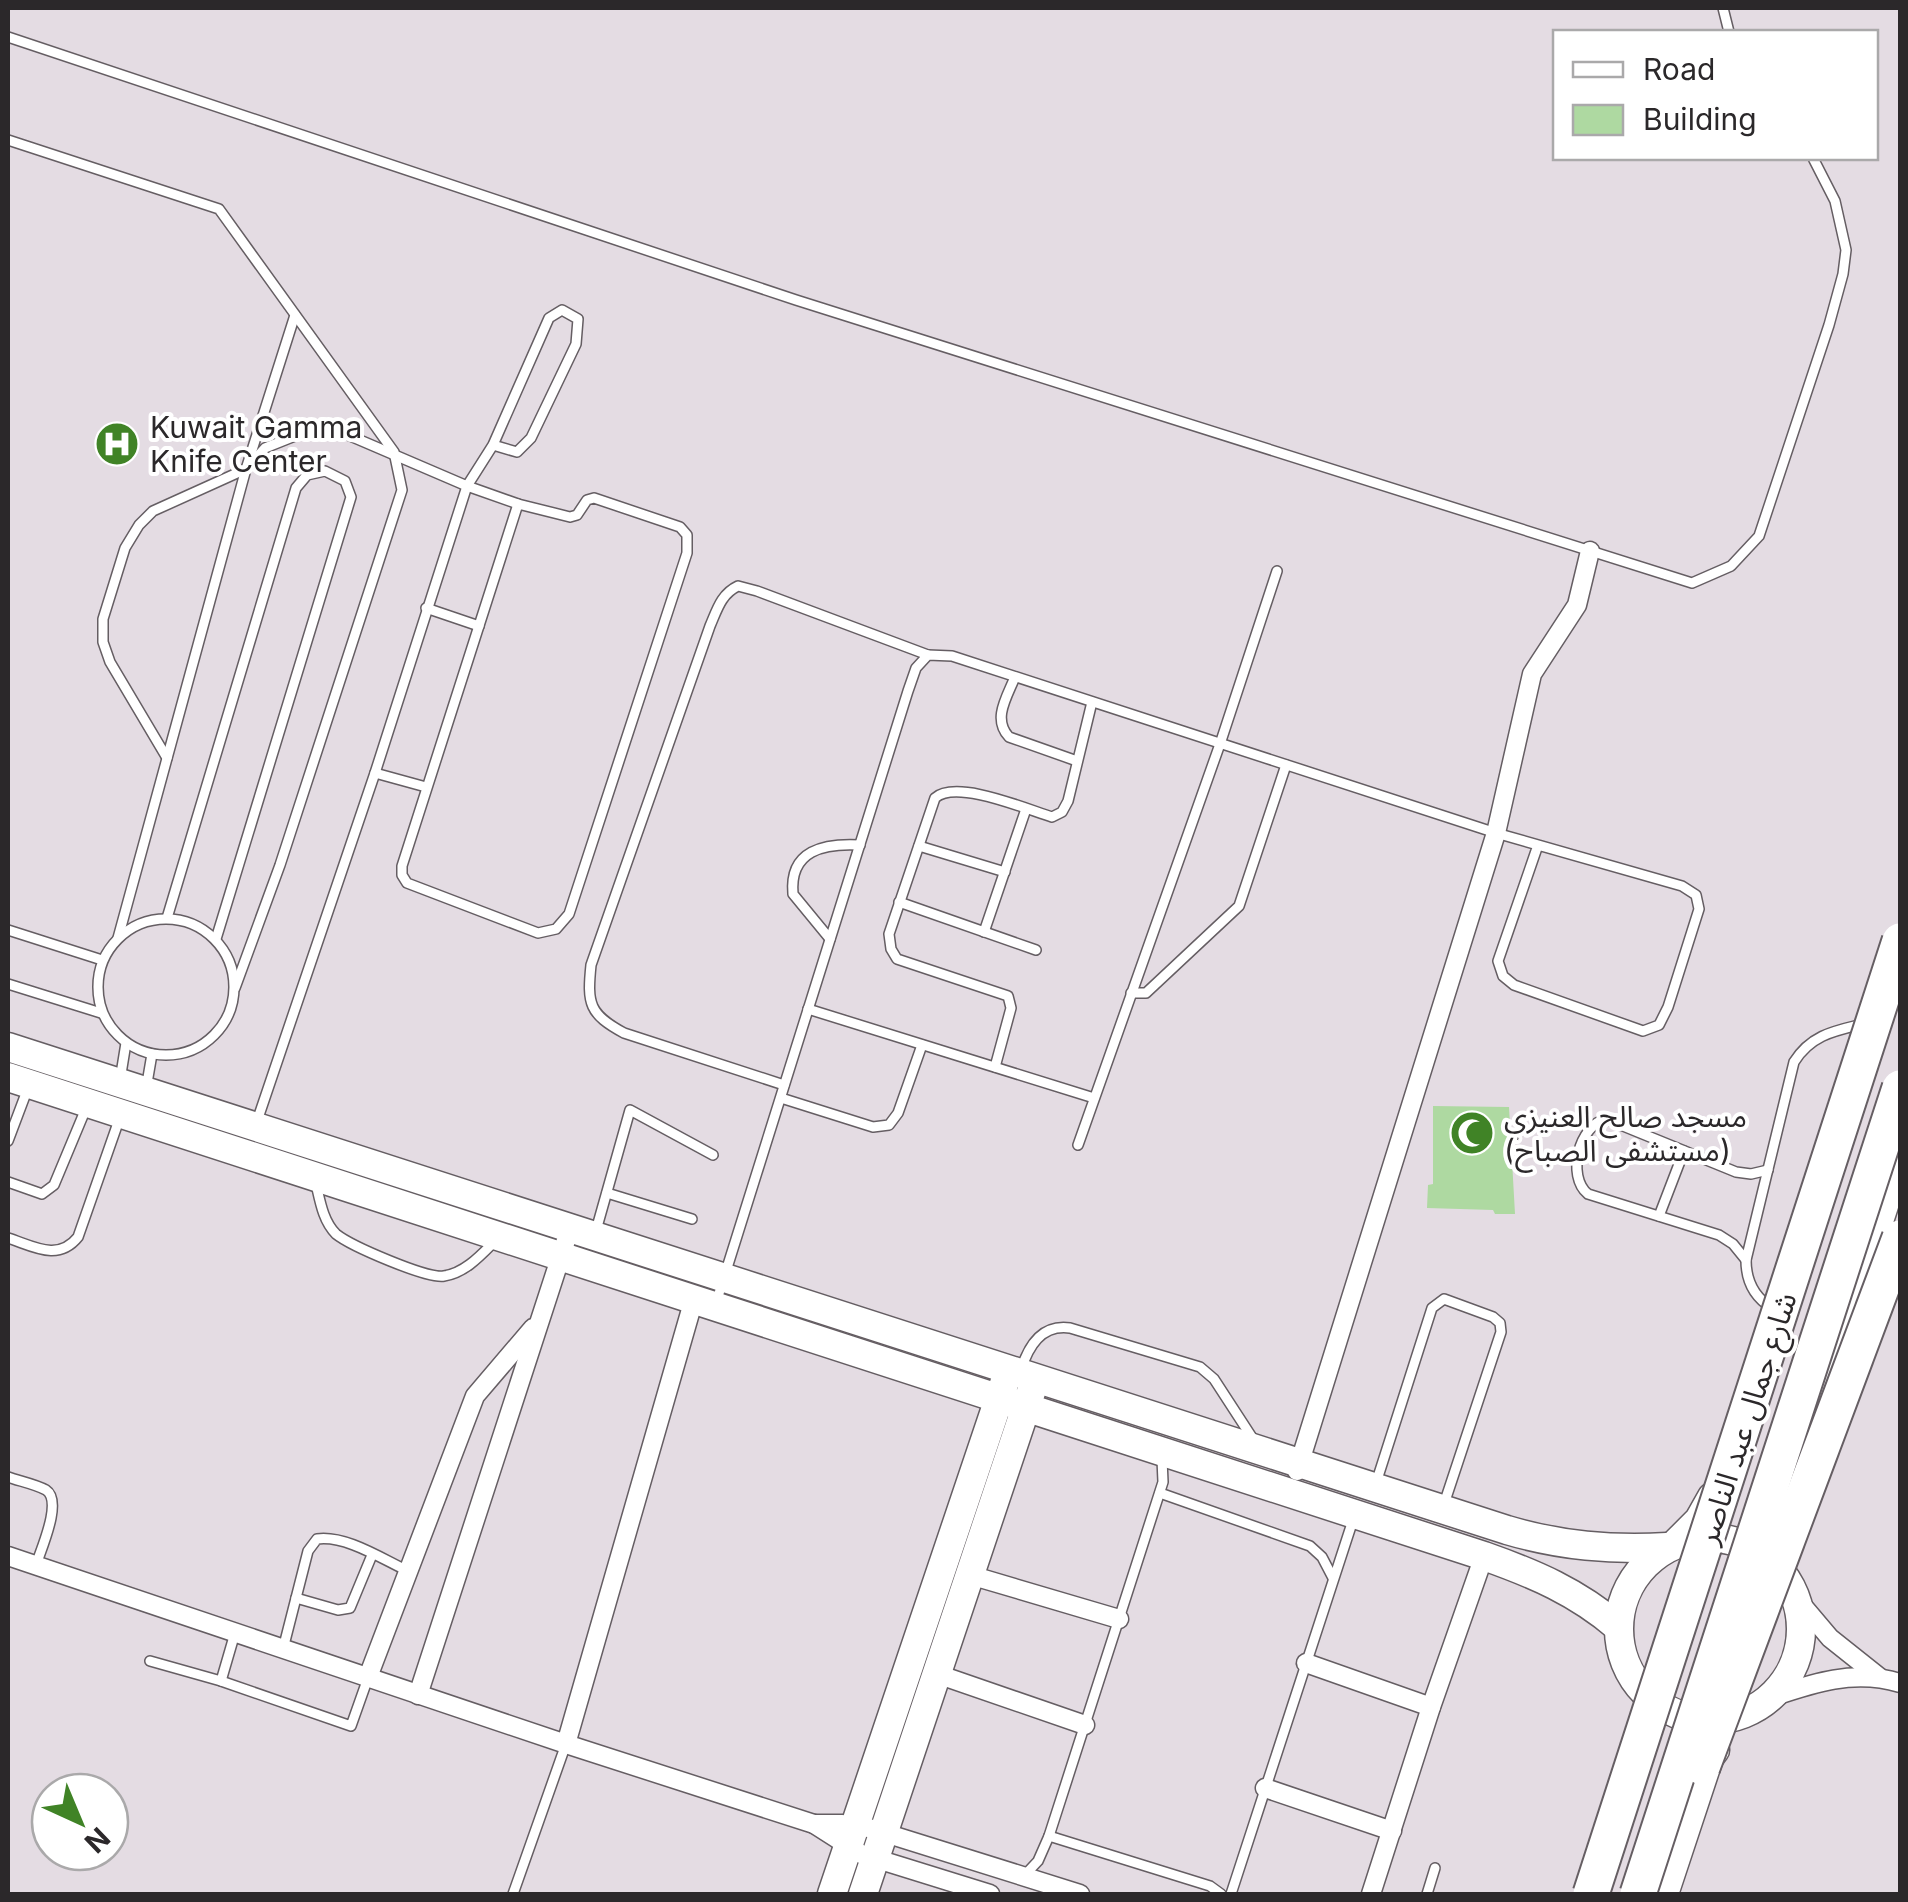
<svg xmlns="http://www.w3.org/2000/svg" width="1908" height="1902" font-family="Inter,'Noto Sans Arabic',sans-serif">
  <rect width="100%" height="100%" fill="#e4dce3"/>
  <!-- building -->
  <path fill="#aed9a1" d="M 1433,1106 L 1509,1107 L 1515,1214 L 1495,1214 L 1493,1210 L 1427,1208 L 1428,1185 L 1433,1184 Z"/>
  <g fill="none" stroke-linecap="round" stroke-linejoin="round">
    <defs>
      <g id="lane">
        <path d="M 1723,8 L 1729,32"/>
        <path d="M 8,37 L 796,300 L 1692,583 L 1731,566 L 1759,536 L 1829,325 L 1843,274 L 1846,250 L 1835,201 L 1813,158"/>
        <path d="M 8,140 L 219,209 L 394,452 L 402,490 L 280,865 L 235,988"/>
        <path d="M 594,498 L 680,527 L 687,535 L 687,553 L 569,914 L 556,929 L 538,933 L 407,883 L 402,875 L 402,866 L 518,504 L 570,517 L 577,515 L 587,500 Z"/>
        <path d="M 426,608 L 479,626"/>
        <path d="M 1015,677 C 1007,697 992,719 1009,737 L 1077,761"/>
        <path d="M 167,758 L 110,662 L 103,642 L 103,619 L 125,548 L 139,525 L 153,511 L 246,469 L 265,448 L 305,432 L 341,432 L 467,486 L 518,504"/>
        <path d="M 375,773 L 426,787"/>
        <path d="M 919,846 L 1005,872"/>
        <path d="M 899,902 L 1036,950"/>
        <path d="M 167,918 L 296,488 L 307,475 L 325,471 L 345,481 L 351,497 L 216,939"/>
        <circle cx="166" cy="987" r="68"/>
        <path d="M 8,930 L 102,960"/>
        <path d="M 984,932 L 1026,809"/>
        <path d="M 118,938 L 246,469 L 295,315"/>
        <path d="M 830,939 L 793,894 C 789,850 824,843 860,845"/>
        <path d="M 8,984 L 101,1013"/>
        <path d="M 1131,993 L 1146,993 L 1239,906 L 1286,765"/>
        <path d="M 808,1009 L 1094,1098"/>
        <path d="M 995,1067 L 1011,1008 L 1008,996 L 897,959 L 891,949 L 889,934 L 935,798 C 956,779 1026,809 1052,817 L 1062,812 L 1068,801 L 1092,702"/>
        <path d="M 120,1080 L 126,1043"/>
        <path d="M 784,1085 L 624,1033 C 589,1014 587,1004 591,965 L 710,626 C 717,610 721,594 738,586 L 757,591 L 928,655"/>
        <path d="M 146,1089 L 152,1054"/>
        <path d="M 781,1098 L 873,1127 L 889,1125 L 898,1113 L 922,1045"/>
        <path d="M 256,1124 L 375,773 L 467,486 L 493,445 L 549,318 L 562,310 L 578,319 L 576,344 L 531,438 L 517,452 L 493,445"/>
        <path d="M 8,1141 L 28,1088"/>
        <path d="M 1078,1145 L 1220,744 L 1277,571"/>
        <path d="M 8,1182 L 42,1194 L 54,1185 L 87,1106"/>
        <path d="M 316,1184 C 320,1201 323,1221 336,1234 C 351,1246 427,1279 444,1276 C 465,1273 481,1255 495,1241"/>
        <path d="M 607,1193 L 692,1219"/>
        <path d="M 1659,1216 L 1684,1151"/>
        <path d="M 595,1234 L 630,1110 L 713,1155"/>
        <path d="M 8,1238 C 33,1246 58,1262 78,1237 L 119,1120"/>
        <path d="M 1746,1260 L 1733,1244 L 1719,1235 L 1588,1194 C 1566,1176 1579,1125 1606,1119 L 1736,1172 L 1751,1174 L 1768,1170"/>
        <path d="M 716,1303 L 908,691 L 916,668 L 928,655 L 952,656 L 1496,833 L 1682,886 L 1696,895 L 1699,909 L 1668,1007 L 1659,1025 L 1643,1031 L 1514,985 L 1503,976 L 1498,961 L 1538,845"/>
        <path d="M 1772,1308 C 1754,1297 1746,1281 1746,1260 L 1794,1062 C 1811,1035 1834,1031 1863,1024"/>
        <path d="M 1021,1370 C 1028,1347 1041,1324 1070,1328 L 1200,1367 L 1214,1379 L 1253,1439"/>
        <path d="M 8,1477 C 19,1481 35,1484 46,1490 C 63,1501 41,1549 36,1565"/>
        <path d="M 1376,1483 L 1432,1308 L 1444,1299 L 1493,1317 L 1500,1323 L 1501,1332 L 1443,1507"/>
        <path d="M 1160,1493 L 1310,1546 L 1322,1557 L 1333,1578"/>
        <path d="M 296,1598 L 338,1610 L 350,1608 L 372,1555"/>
        <path d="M 283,1649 L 308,1551 L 317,1539 C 346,1535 382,1559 408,1571"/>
        <path d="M 150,1661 L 221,1681 L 351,1726 L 368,1678"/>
        <path d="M 221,1681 L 235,1633"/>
        <path d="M 1049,1836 L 1210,1886 L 1221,1894"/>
        <path d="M 1023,1877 L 1038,1861 L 1049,1836 L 1163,1482 L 1162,1459"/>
        <path d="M 513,1894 L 566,1744"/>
        <path d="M 1231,1894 L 1354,1517"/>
        <path d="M 1427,1894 L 1435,1868"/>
      </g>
      <g id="street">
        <path d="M 1297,1471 L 1496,833 L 1532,674 L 1577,605 L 1590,551"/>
        <path d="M 8,1556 L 566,1744 L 814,1824 L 861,1854 L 990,1894"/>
        <path d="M 970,1575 L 1119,1619"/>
        <path d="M 1797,1599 L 1830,1638 L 1879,1677"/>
        <path d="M 1306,1663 L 1431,1707"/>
        <path d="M 937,1674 L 1085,1725"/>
        <path d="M 368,1677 L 475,1396 L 533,1328"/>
        <path d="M 418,1695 L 570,1228"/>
        <path d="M 1769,1698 C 1813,1683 1854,1669 1900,1683"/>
        <path d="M 566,1744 L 694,1299"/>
        <path d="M 1265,1788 L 1392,1831"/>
        <path d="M 814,1824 L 841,1824 L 869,1828 L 1080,1894"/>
        <path d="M 1371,1894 L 1431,1707 L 1484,1556"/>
      </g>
      <g id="secondary">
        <path d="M 8,1047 L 1507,1530 C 1561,1546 1611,1550 1667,1547"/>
        <path d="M 8,1077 L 1484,1556 C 1535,1574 1577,1592 1618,1627"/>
        <path d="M 1815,1419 L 1900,1156"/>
        <circle cx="1710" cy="1629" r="91"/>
        <path d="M 1677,1542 L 1699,1520 L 1712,1497"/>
        <path d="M 832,1894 L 1005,1381"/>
        <path d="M 863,1894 L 1032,1389"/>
        <path d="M 1664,1894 L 1709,1758 L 1715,1750"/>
      </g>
    </defs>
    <!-- lane casing -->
    <use href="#lane" stroke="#655e63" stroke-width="12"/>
    <!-- street casing -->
    <use href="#street" stroke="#655e63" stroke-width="21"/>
    <!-- secondary casing -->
    <use href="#secondary" stroke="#655e63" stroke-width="31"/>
    <!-- lane -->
    <use href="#lane" stroke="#fff" stroke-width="9"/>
    <!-- street -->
    <use href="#street" stroke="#fff" stroke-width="18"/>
    <!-- secondary -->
    <use href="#secondary" stroke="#fff" stroke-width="28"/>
    <defs>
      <g id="highway-bridge">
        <path d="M 1702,1767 L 1900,1238"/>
        <path d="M 1591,1894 L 1900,941"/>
        <path d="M 1638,1894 L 1900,1088"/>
      </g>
    </defs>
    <!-- highway-bridge casing -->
    <use href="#highway-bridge" stroke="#655e63" stroke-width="39" stroke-linecap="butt"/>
    <!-- highway-bridge -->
    <use href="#highway-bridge" stroke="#fff" stroke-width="35"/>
  </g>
  <!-- icons -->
  <defs>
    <symbol id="hospital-disc" viewBox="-11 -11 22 22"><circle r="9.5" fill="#408326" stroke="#fff"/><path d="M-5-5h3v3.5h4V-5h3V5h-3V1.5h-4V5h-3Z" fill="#fff"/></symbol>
    <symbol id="mosque-disc" viewBox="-11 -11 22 22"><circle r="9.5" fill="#408326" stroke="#fff"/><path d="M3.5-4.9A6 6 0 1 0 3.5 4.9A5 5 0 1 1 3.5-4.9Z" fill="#fff"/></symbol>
  </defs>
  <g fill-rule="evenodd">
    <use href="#hospital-disc" x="92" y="419" width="50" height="50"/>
    <use href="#mosque-disc" x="1447" y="1108" width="50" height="50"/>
  </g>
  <g text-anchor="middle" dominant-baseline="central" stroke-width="8" stroke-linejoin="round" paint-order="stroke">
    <!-- poi labels -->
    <g font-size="30" fill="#2b282a" stroke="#fff" text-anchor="start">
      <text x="150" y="427">Kuwait Gamma<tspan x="150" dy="34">Knife Center</tspan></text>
      <text x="1504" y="1116">مسجد صالح العنيزي<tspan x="1504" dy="34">(مستشفى الصباح)</tspan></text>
    </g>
    <!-- street labels -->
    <g font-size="30" fill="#2b282a" stroke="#fff">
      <text transform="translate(1746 1418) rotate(-72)">شارع جمال عبد الناصر</text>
    </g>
  </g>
  <!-- border -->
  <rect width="1908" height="1902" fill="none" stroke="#2b282a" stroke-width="20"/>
  <!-- legend -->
  <rect x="1553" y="30" width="325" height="130" fill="#ffffff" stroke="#aaa9aa" stroke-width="2.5"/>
  <rect x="1573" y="62" width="50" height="15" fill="#ffffff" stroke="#aaa9aa" stroke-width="2.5"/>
  <text x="1643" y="80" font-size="30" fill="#2b282a">Road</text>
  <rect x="1573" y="105" width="50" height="30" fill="#aed9a1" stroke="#aaa9aa" stroke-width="2.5"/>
  <text x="1643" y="130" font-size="30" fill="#2b282a">Building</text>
  <!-- north arrow -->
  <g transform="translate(80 1822) rotate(136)"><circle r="48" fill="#ffffff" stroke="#aaa9aa" stroke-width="2.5"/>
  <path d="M0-8L18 38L0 25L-18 38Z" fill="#408326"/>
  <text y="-15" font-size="28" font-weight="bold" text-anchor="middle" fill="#2b282a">N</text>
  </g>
</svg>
